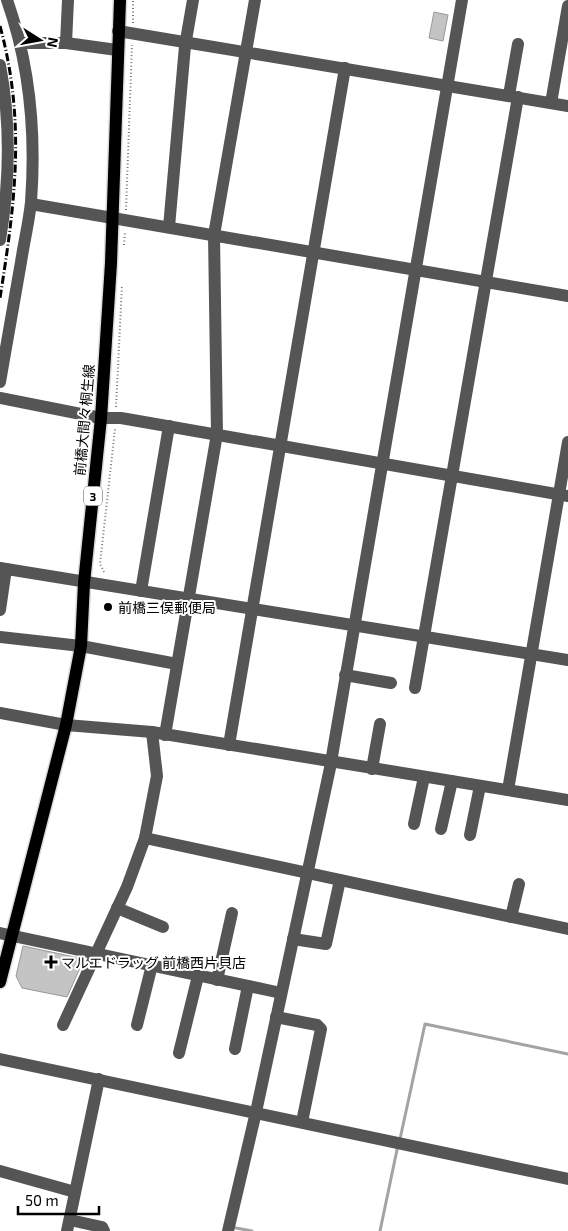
<svg xmlns="http://www.w3.org/2000/svg" width="568" height="1231" font-family="'Exo 2','Noto Sans JP',sans-serif">
  <rect width="100%" height="100%" fill="#fff"/>
  <g fill="none" stroke-linecap="round" stroke-linejoin="round">
    <!-- stream -->
    <g stroke="#a3a3a3" stroke-width="3">
      <path d="M 400,1139 L 425,1024 L 568,1054"/>
      <path d="M 236,1228 L 252,1231"/>
      <path d="M 380,1231 L 398,1145"/>
    </g>
  </g>
  <!-- building -->
  <g fill="#c4c4c4" stroke="#999">
    <path d="M 434,12 L 448,15 L 443,41 L 429,38 Z"/>
    <path d="M 23,946 L 84,959 L 67,997 L 22,988 L 16,976 Z"/>
  </g>
  <g fill="none" stroke-linecap="round" stroke-linejoin="round">
    <defs>
      <path id="major" d="M 0,982 L 66,725 L 81,646 L 84,583 L 101,418 L 111,263 L 120,0"/>
    </defs>
    <!-- major casing -->
    <use href="#major" stroke="#dbdbdb" stroke-width="15"/>
    <!-- path -->
    <g stroke="#777" stroke-width="2" stroke-dasharray="1 2.5" stroke-linecap="butt">
      <path d="M 133,23 L 133,0"/>
      <path d="M 126,210 L 132,45"/>
      <path d="M 124,245 L 125,232"/>
      <path d="M 116,407 L 122,285"/>
      <path d="M 104,572 L 100,564 L 115,429"/>
    </g>
    <!-- minor -->
    <g stroke="#555" stroke-width="12">
      <path d="M 118,31 L 568,106"/>
      <path d="M 21,43 L 66,43 L 117,50"/>
      <path d="M 66,43 L 68,0"/>
      <path d="M 0,65 C 11,123 10,181 0,240"/>
      <path d="M 509,95 L 518,44"/>
      <path d="M 551,103 L 568,6"/>
      <path d="M 31,204 L 568,296"/>
      <path d="M 169,227 L 185,46 L 193,0"/>
      <path d="M 0,382 C 7,342 14,302 21,262 C 24,242 29,222 31,202 C 36,134 30,65 7,0"/>
      <path d="M 0,398 L 101,418 L 121,418 L 568,496"/>
      <path d="M 0,568 L 568,660"/>
      <path d="M 141,591 L 169,426"/>
      <path d="M 0,610 L 6,569"/>
      <path d="M 0,637 L 81,646 L 177,664"/>
      <path d="M 345,675 L 391,683"/>
      <path d="M 415,688 L 518,97"/>
      <path d="M 0,713 L 66,725 L 152,732 L 568,800"/>
      <path d="M 165,735 L 217,434 L 214,235 L 255,0"/>
      <path d="M 229,745 L 345,68"/>
      <path d="M 372,769 L 380,724"/>
      <path d="M 508,790 L 568,442"/>
      <path d="M 414,824 L 424,777"/>
      <path d="M 441,829 L 452,781"/>
      <path d="M 470,835 L 480,786"/>
      <path d="M 145,838 L 568,929"/>
      <path d="M 117,908 L 163,927"/>
      <path d="M 511,917 L 519,884"/>
      <path d="M 0,933 L 281,993"/>
      <path d="M 293,939 L 326,944 L 340,880"/>
      <path d="M 217,980 L 232,913"/>
      <path d="M 276,1017 L 317,1025 L 321,1029 L 302,1122"/>
      <path d="M 63,1025 L 127,887 L 145,838 L 157,776 L 152,732"/>
      <path d="M 137,1025 L 152,965"/>
      <path d="M 235,1049 L 248,986"/>
      <path d="M 179,1053 L 198,976"/>
      <path d="M 0,1059 L 568,1179"/>
      <path d="M 0,1171 L 75,1192"/>
      <path d="M 70,1220 L 102,1227 L 104,1231"/>
      <path d="M 67,1231 L 99,1079"/>
      <path d="M 228,1231 L 256,1112 L 330,768 L 462,0"/>
    </g>
    <!-- major -->
    <use href="#major" stroke="#000" stroke-width="12"/>
    <!-- rail -->
    <path stroke="#000" stroke-width="3" stroke-dasharray="8 2.5 1 2.5" stroke-linecap="butt" d="M 0,26 C 26,122 15,203 0,298"/>
  </g>
  <!-- markers -->
  <g fill="#000" stroke="#fff" stroke-width="2">
    <circle cx="108" cy="607" r="5"/>
    <path d="M48.5 954.5h5v5h5v5h-5v5h-5v-5h-5v-5h5z"/>
  </g>
  <g text-anchor="middle" dominant-baseline="central" stroke-width="4" stroke-linejoin="round" paint-order="stroke">
    <!-- shield labels -->
    <rect fill="#fff" stroke="#4c4c4c" stroke-width="1" x="84" y="486.5" width="18" height="19" rx="4"/>
    <g font-size="12" font-weight="bold" fill="#000">
      <text x="93" y="496">3</text>
    </g>
    <!-- street labels -->
    <g font-size="14" fill="#000" stroke="#fff">
      <text transform="translate(84 420) rotate(-85)">前橋大間々桐生線</text>
    </g>
    <!-- poi labels -->
    <g font-size="14" fill="#000" stroke="#fff" text-anchor="start">
      <text x="118" y="607">前橋三俣郵便局</text>
      <text x="61" y="962">マルエドラッグ 前橋西片貝店</text>
    </g>
  </g>
  <!-- north arrow -->
  <g transform="translate(40 40) rotate(101)" stroke="#ffffff" stroke-width="4" paint-order="stroke">
  <path d="M0-4L9 19L0 12L-9 19Z" fill="#000000"/>
  <text y="-8" font-size="14" font-weight="bold" text-anchor="middle" fill="#000000">N</text>
  </g>
  <!-- scale -->
  <path d="M18 1206v8h81v-8" fill="none" stroke="#000000" stroke-width="2.5"/>
  <text x="25" y="1206" font-size="15" fill="#000000" stroke="#ffffff" stroke-width="4" paint-order="stroke">50 m</text>
</svg>
